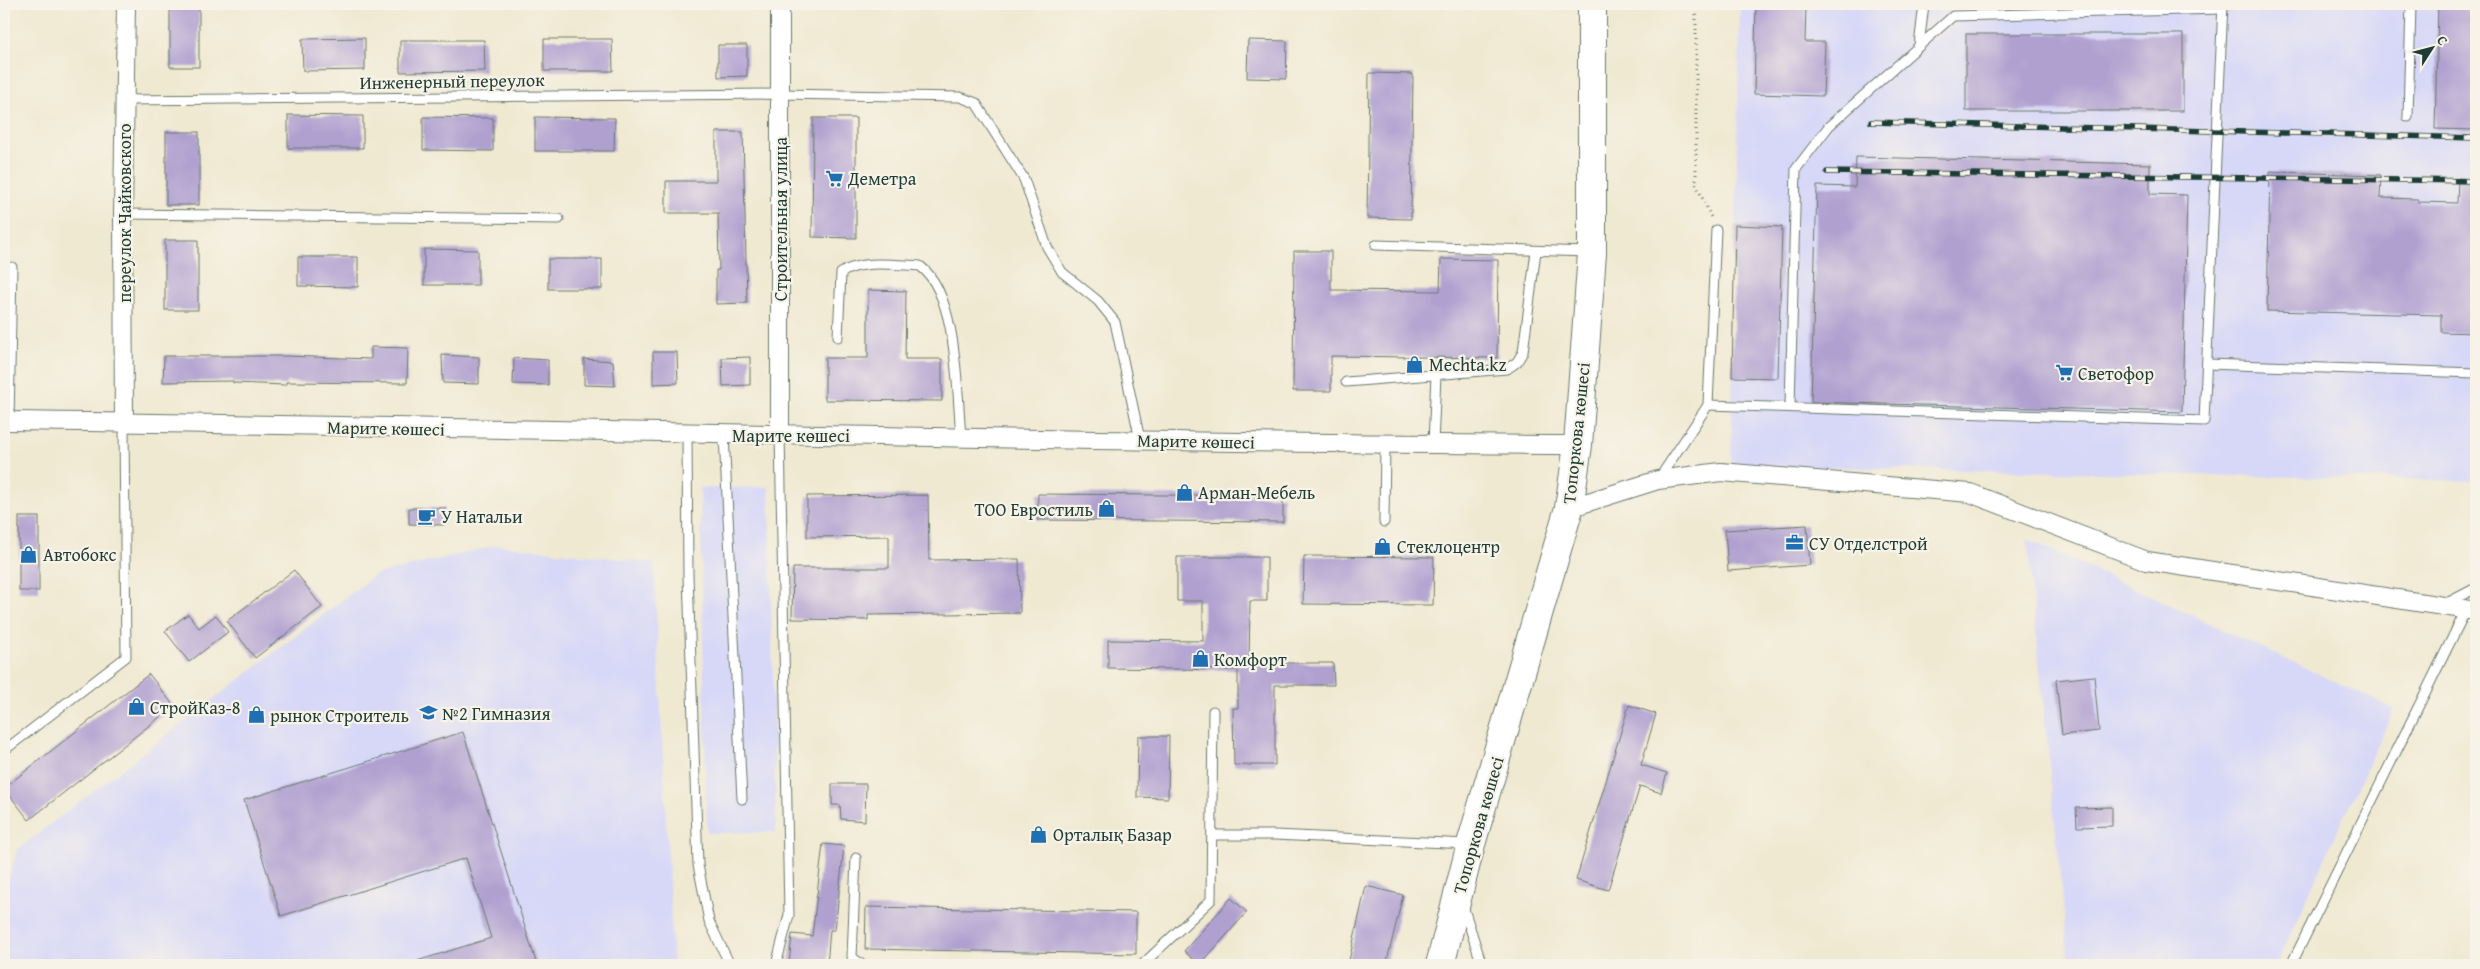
<svg xmlns="http://www.w3.org/2000/svg" width="2480" height="969" font-family="'Gentium Book Plus',serif">
  <rect width="100%" height="100%" fill="#f7f3e8"/>
  <filter id="ink" filterUnits="userSpaceOnUse"><feTurbulence type="fractalNoise" baseFrequency=".02" numOctaves="2"/><feDisplacementMap in="SourceGraphic" scale="10" xChannelSelector="R" yChannelSelector="G"/><feConvolveMatrix kernelMatrix="1 2 1 2 8 2 1 2 1" color-interpolation-filters="sRGB"/></filter>
  <filter id="wash" filterUnits="userSpaceOnUse"><feTurbulence type="fractalNoise" baseFrequency=".0096" numOctaves="4" result="noise"/><feDisplacementMap in="SourceGraphic" scale="20" xChannelSelector="R" yChannelSelector="G"/><feGaussianBlur stdDeviation="1.12" result="paint"/><feColorMatrix in="noise" values="0 0 0 0 0 0 0 0 0 0 0 0 0 0 0 0 0 1.4 0 .05"/><feComposite in="paint" operator="in"/></filter>
  <g filter="url(#wash)">
    <rect width="100%" height="100%" fill="#f0e9d2"/>
    <!-- built -->
    <g fill="#d7d7f8">
      <path d="M 1740,4 L 2476,4 L 2476,481 L 1731,465 Z"/>
      <path d="M 769,487 L 776,832 L 707,833 L 700,488 Z"/>
      <path d="M 2027,539 L 2394,709 L 2276,965 L 2069,965 Z"/>
      <path d="M 498,545 L 654,563 L 673,965 L 4,965 L 4,895 L 17,850 L 375,575 Z"/>
    </g>
    <g id="blocks">
      <!-- building -->
      <g fill="#b0a0d0">
        <rect x="170" y="4" width="29" height="63"/>
        <path d="M 1756,4 L 1806,4 L 1805,42 L 1825,42 L 1823,96 L 1754,94 Z"/>
        <path d="M 2438,4 L 2476,4 L 2476,130 L 2435,129 Z"/>
        <rect x="1966" y="34" width="217" height="77"/>
        <path d="M 365,38 L 365,70 L 303,71 L 302,39 Z"/>
        <path d="M 544,39 L 612,39 L 613,71 L 544,71 Z"/>
        <path d="M 400,40 L 484,40 L 485,71 L 400,72 Z"/>
        <path d="M 1248,40 L 1287,41 L 1286,79 L 1247,78 Z"/>
        <path d="M 718,45 L 747,45 L 747,76 L 718,77 Z"/>
        <path d="M 1369,73 L 1413,74 L 1411,219 L 1367,218 Z"/>
        <path d="M 288,115 L 363,116 L 363,148 L 288,148 Z"/>
        <path d="M 423,117 L 493,118 L 493,151 L 423,150 Z"/>
        <path d="M 535,117 L 615,118 L 614,151 L 535,151 Z"/>
        <path d="M 813,118 L 856,118 L 856,238 L 812,237 Z"/>
        <rect x="166" y="132" width="33" height="73"/>
        <path d="M 716,132 L 743,132 L 747,303 L 716,304 L 716,270 L 719,270 L 718,213 L 666,213 L 666,181 L 716,181 Z"/>
        <path d="M 1856,157 L 2150,164 L 2150,194 L 2187,195 L 2182,412 L 1811,402 L 1817,186 L 1855,187 Z"/>
        <path d="M 2270,172 L 2381,175 L 2380,198 L 2418,199 L 2418,202 L 2457,203 L 2458,178 L 2476,179 L 2476,333 L 2441,332 L 2441,315 L 2267,311 Z"/>
        <path d="M 1735,225 L 1782,227 L 1778,378 L 1732,377 Z"/>
        <rect x="165" y="240" width="33" height="70"/>
        <path d="M 424,249 L 478,250 L 478,285 L 424,285 Z"/>
        <path d="M 1294,251 L 1331,251 L 1331,290 L 1440,291 L 1441,259 L 1498,260 L 1497,358 L 1331,356 L 1331,391 L 1293,391 Z"/>
        <path d="M 298,257 L 358,257 L 358,287 L 298,286 Z"/>
        <rect x="548" y="259" width="54" height="30"/>
        <path d="M 868,290 L 906,291 L 905,359 L 942,359 L 942,401 L 825,400 L 825,358 L 868,358 Z"/>
        <path d="M 371,347 L 408,348 L 407,383 L 286,382 L 286,385 L 233,383 L 233,381 L 163,382 L 164,356 L 286,356 L 371,359 Z"/>
        <path d="M 653,352 L 677,352 L 678,383 L 653,384 Z"/>
        <path d="M 442,355 L 479,357 L 479,384 L 443,383 Z"/>
        <path d="M 750,357 L 750,385 L 723,386 L 722,358 Z"/>
        <path d="M 514,358 L 548,360 L 548,385 L 513,384 Z"/>
        <path d="M 584,359 L 613,361 L 615,386 L 584,385 Z"/>
        <path d="M 1038,494 L 1283,496 L 1283,522 L 1037,520 Z"/>
        <path d="M 928,495 L 929,560 L 1019,559 L 1020,613 L 868,615 L 868,620 L 792,619 L 793,568 L 889,568 L 889,536 L 807,537 L 807,496 Z"/>
        <path d="M 409,508 L 445,508 L 444,525 L 409,524 Z"/>
        <rect x="19" y="517" width="20" height="74"/>
        <path d="M 1807,525 L 1810,565 L 1728,571 L 1725,530 Z"/>
        <path d="M 1304,556 L 1434,557 L 1433,605 L 1303,604 Z"/>
        <path d="M 1177,557 L 1267,557 L 1267,601 L 1250,601 L 1249,663 L 1333,663 L 1334,685 L 1275,685 L 1275,765 L 1234,765 L 1233,708 L 1238,708 L 1238,670 L 1108,668 L 1108,640 L 1203,641 L 1203,601 L 1177,601 Z"/>
        <path d="M 294,570 L 322,607 L 255,658 L 227,621 Z"/>
        <path d="M 188,614 L 199,628 L 216,615 L 228,632 L 189,662 L 165,631 Z"/>
        <path d="M 149,674 L 174,706 L 29,820 L 4,788 Z"/>
        <path d="M 2094,676 L 2099,731 L 2062,735 L 2056,680 Z"/>
        <path d="M 1629,705 L 1656,714 L 1641,765 L 1667,773 L 1661,793 L 1640,786 L 1608,890 L 1576,880 Z"/>
        <path d="M 463,732 L 537,965 L 417,965 L 417,961 L 491,938 L 466,858 L 281,916 L 244,800 Z"/>
        <path d="M 1138,736 L 1169,736 L 1168,798 L 1137,797 Z"/>
        <path d="M 832,784 L 866,784 L 865,821 L 841,819 L 840,805 L 832,805 Z"/>
        <path d="M 2112,807 L 2112,826 L 2077,827 L 2076,808 Z"/>
        <path d="M 823,844 L 844,846 L 835,930 L 830,930 L 827,965 L 789,965 L 792,934 L 812,936 Z"/>
        <path d="M 1366,886 L 1403,895 L 1386,965 L 1348,965 Z"/>
        <path d="M 1231,898 L 1247,912 L 1200,965 L 1184,951 Z"/>
        <path d="M 866,907 L 1136,912 L 1136,954 L 865,949 Z"/>
      </g>
    </g>
  </g>
  <g filter="url(#ink)">
    <use href="#blocks" fill-opacity="0" stroke="#68796b" stroke-width="1"/>
    <g fill="none" stroke-linecap="round" stroke-linejoin="round">
      <defs>
        <g id="lane">
          <path d="M 1919,46 L 1924,4"/>
          <path d="M 124,100 L 779,94 L 960,97 L 976,103 L 1024,179 L 1047,247 L 1062,272 L 1098,301 L 1115,322 L 1140,440"/>
          <path d="M 2408,117 L 2411,4"/>
          <path d="M 123,214 L 559,219"/>
          <path d="M 1376,245 L 1589,252"/>
          <path d="M 838,337 L 841,273 C 862,259 896,265 920,266 C 958,294 957,393 961,437"/>
          <path d="M 2207,364 L 2476,373"/>
          <path d="M 1346,382 L 1507,369 L 1517,362 L 1523,352 L 1536,251"/>
          <path d="M 1708,405 L 2204,421 L 2223,4"/>
          <path d="M 1790,407 L 1796,169 L 1829,126 L 1953,16 L 2222,9"/>
          <path d="M 9,421 L 12,267"/>
          <path d="M 687,434 L 688,576 L 698,865 L 709,921 L 730,965"/>
          <path d="M 724,435 L 742,799"/>
          <path d="M 1433,444 L 1436,375"/>
          <path d="M 1658,480 L 1708,405 L 1716,230"/>
          <path d="M 1384,522 L 1385,444"/>
          <path d="M 2445,604 L 2476,588"/>
          <path d="M 6,749 L 126,657 L 124,423"/>
          <path d="M 1213,835 L 1275,835 L 1468,844"/>
          <path d="M 856,858 L 852,957 L 862,965"/>
          <path d="M 1463,906 L 1482,965"/>
          <path d="M 776,965 L 789,915 L 780,434"/>
          <path d="M 1142,965 L 1211,900 L 1213,711"/>
          <path d="M 2291,965 L 2466,610"/>
        </g>
        <g id="street">
          <path d="M 780,4 L 780,434"/>
          <path d="M 4,421 C 529,427 1053,443 1578,445"/>
          <path d="M 124,423 L 123,214 L 126,4"/>
          <path d="M 1569,508 L 1658,480 L 1721,472 L 1970,493 L 2147,561 L 2476,611"/>
        </g>
        <path id="highway" d="M 1440,965 L 1471,844 L 1569,508 L 1578,445 L 1592,253 L 1592,4"/>
      </defs>
      <!-- lane casing -->
      <use href="#lane" stroke="#68796b" stroke-width="11"/>
      <!-- street casing -->
      <use href="#street" stroke="#68796b" stroke-width="20"/>
      <!-- highway casing -->
      <use href="#highway" stroke="#68796b" stroke-width="30"/>
      <!-- path -->
      <path stroke="#68796b" stroke-width="3" stroke-dasharray="1 4" stroke-linecap="butt" d="M 1696,4 L 1696,184 L 1711,217"/>
      <!-- lane -->
      <use href="#lane" stroke="#fff" stroke-width="9"/>
      <!-- street -->
      <use href="#street" stroke="#fff" stroke-width="18"/>
      <!-- highway -->
      <use href="#highway" stroke="#fff" stroke-width="28"/>
      <defs>
        <g id="rail">
          <path d="M 1871,122 L 2476,138"/>
          <path d="M 1827,172 L 2476,181"/>
        </g>
      </defs>
      <!-- rail casing -->
      <use href="#rail" stroke="#1f3d34" stroke-width="5.5"/>
      <!-- rail -->
      <use href="#rail" stroke="#f7f3e8" stroke-width="4" stroke-dasharray="11" stroke-linecap="butt"/>
    </g>
  </g>
  <!-- icons -->
  <defs>
    <symbol id="supermarket-bare" viewBox="-9 -9 18 18"><path d="M-6-5.5h2.5l.6 2H6L4.5 2H-2.5L-4.4-4H-6ZM-1.5 3.2a1.3 1.3 0 1 0 .1 0ZM3 3.2a1.3 1.3 0 1 0 .1 0Z" fill="#1f6fb2" stroke="#f7f3e8" stroke-width="2.5" paint-order="stroke"/></symbol>
    <symbol id="shop-bare" viewBox="-9 -9 18 18"><path d="M-5-2.5h2.3a2.7 3.5 0 0 1 5.4 0H5L5.5 6h-11ZM-1.5-2.5h3a1.5 2.3 0 0 0-3 0Z" fill="#1f6fb2" stroke="#f7f3e8" stroke-width="2.5" paint-order="stroke"/></symbol>
    <symbol id="cafe-bare" viewBox="-9 -9 18 18"><path d="M-5.5-4.5H6V0H3Q3 3.5 0 3.5H-2.5Q-5.5 3.5-5.5 0ZM3-3.2v2h1.7v-2ZM-6 4.5H4V6H-6Z" fill="#1f6fb2" stroke="#f7f3e8" stroke-width="2.5" paint-order="stroke"/></symbol>
    <symbol id="office-bare" viewBox="-9 -9 18 18"><path d="M-6-3h4V-5.5h4V-3h4V5H-6ZM-1-4.5V-3h2v-1.5ZM-6 0V1H6V0Z" fill="#1f6fb2" stroke="#f7f3e8" stroke-width="2.5" paint-order="stroke"/></symbol>
    <symbol id="school-bare" viewBox="-9 -9 18 18"><path d="M0-5L7-2L0 1L-7-2ZM-4 1L0 2.5L4 1V4Q0 6-4 4Z" fill="#1f6fb2" stroke="#f7f3e8" stroke-width="2.5" paint-order="stroke"/></symbol>
  </defs>
  <g fill-rule="evenodd">
    <use href="#supermarket-bare" x="822" y="166" width="25" height="25"/>
    <use href="#shop-bare" x="1402" y="352" width="25" height="25"/>
    <use href="#supermarket-bare" x="2052" y="360" width="25" height="25"/>
    <use href="#shop-bare" x="1172" y="480" width="25" height="25"/>
    <use href="#shop-bare" x="1094" y="496" width="25" height="25"/>
    <use href="#cafe-bare" x="414" y="504" width="25" height="25"/>
    <use href="#office-bare" x="1782" y="530" width="25" height="25"/>
    <use href="#shop-bare" x="1370" y="534" width="25" height="25"/>
    <use href="#shop-bare" x="16" y="542" width="25" height="25"/>
    <use href="#shop-bare" x="1188" y="646" width="25" height="25"/>
    <use href="#shop-bare" x="124" y="694" width="25" height="25"/>
    <use href="#school-bare" x="416" y="700" width="25" height="25"/>
    <use href="#shop-bare" x="244" y="702" width="25" height="25"/>
    <use href="#shop-bare" x="1026" y="822" width="25" height="25"/>
  </g>
  <g text-anchor="middle" dominant-baseline="central" stroke-width="4.5" stroke-linejoin="round" paint-order="stroke">
    <!-- street labels -->
    <g font-size="18" fill="#1f3d34" stroke="#f7f3e8">
      <text transform="translate(452 81) rotate(-1)">Инженерный переулок</text>
      <text transform="translate(124 213) rotate(-90)">переулок Чайковского</text>
      <text transform="translate(780 219) rotate(-90)">Строительная улица</text>
      <text transform="translate(386 428) rotate(1)">Марите көшесі</text>
      <text transform="translate(1576 433) rotate(-84)">Топоркова көшесі</text>
      <text x="791" y="435">Марите көшесі</text>
      <text transform="translate(1196 441) rotate(1)">Марите көшесі</text>
      <text transform="translate(1478 825) rotate(-74)">Топоркова көшесі</text>
    </g>
    <!-- poi labels -->
    <g font-size="18" fill="#1f3d34" stroke="#f7f3e8" text-anchor="start">
      <text x="848" y="178">Деметра</text>
      <text x="1429" y="364">Mechta.kz</text>
      <text x="2078" y="373">Светофор</text>
      <text x="1198" y="492">Арман-Мебель</text>
      <text x="1093" y="509" text-anchor="end">ТОО Евростиль</text>
      <text x="441" y="516">У Натальи</text>
      <text x="1809" y="543">СУ Отделстрой</text>
      <text x="1397" y="546">Стеклоцентр</text>
      <text x="43" y="554">Автобокс</text>
      <text x="1214" y="659">Комфорт</text>
      <text x="150" y="707">СтройКаз-8</text>
      <text x="442" y="713">№2 Гимназия</text>
      <text x="270" y="715">рынок Строитель</text>
      <text x="1053" y="834">Орталық Базар</text>
    </g>
  </g>
  <!-- margin -->
  <rect width="2480" height="969" fill="none" stroke="#f7f3e8" stroke-width="20"/>
  <!-- north arrow -->
  <g transform="translate(2432 48) rotate(54)" stroke="#f7f3e8" stroke-width="4" paint-order="stroke">
  <path d="M0-4L9 19L0 12L-9 19Z" fill="#1f3d34"/>
  <text y="-8" font-size="14" font-weight="bold" text-anchor="middle" fill="#1f3d34">С</text>
  </g>
</svg>
